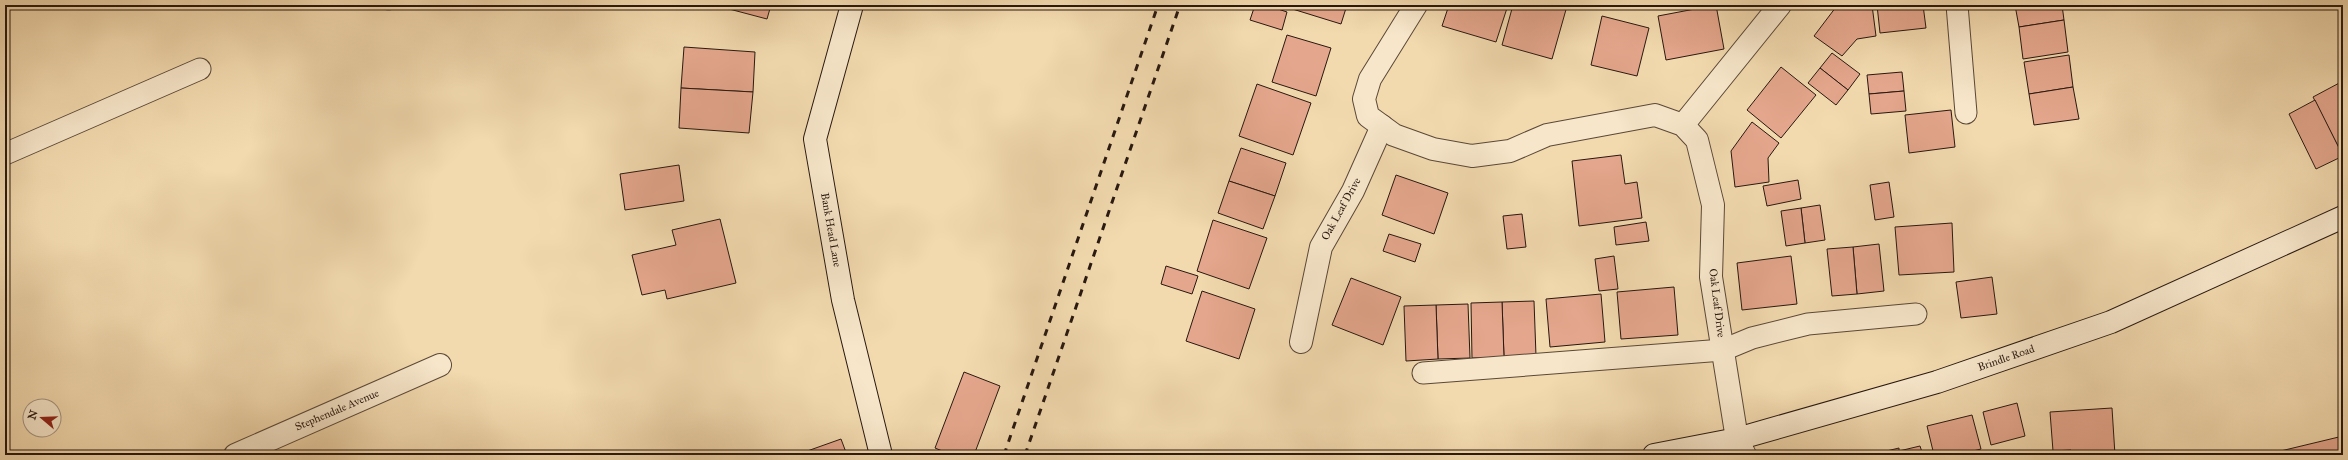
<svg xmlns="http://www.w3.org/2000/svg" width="2348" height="460" font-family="'IM FELL Great Primer',serif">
  <rect width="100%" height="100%" fill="#f2d9ae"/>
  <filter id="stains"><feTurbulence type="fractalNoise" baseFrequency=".005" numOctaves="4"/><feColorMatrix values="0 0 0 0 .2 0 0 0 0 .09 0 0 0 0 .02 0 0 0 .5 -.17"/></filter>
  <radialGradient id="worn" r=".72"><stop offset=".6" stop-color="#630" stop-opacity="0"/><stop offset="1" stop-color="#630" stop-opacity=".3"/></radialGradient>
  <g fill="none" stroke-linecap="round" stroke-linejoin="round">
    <!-- stream -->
    <path stroke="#6f7873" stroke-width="11" d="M 388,5 L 389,5"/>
  </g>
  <!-- building -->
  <g fill="#e4a68c" stroke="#281810">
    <path d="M 714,5 L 771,5 L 767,19 Z"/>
    <path d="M 1255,5 L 1266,5 L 1287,12 L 1282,30 L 1250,20 Z"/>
    <path d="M 1287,5 L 1347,5 L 1341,24 L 1286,7 Z"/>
    <path d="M 1449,5 L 1508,5 L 1496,42 L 1442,26 Z"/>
    <path d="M 1513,5 L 1567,6 L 1552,59 L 1502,45 Z"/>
    <path d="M 1716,5 L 1724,49 L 1666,60 L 1658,16 Z"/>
    <path d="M 1852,5 L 1872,5 L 1876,36 L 1857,39 L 1842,56 L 1814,36 L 1836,7 Z"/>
    <path d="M 1877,5 L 1923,5 L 1926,28 L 1880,33 Z"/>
    <path d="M 2015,5 L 2062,5 L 2064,20 L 2019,27 Z"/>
    <path d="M 1602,16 L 1649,28 L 1637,76 L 1591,65 Z"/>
    <path d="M 2064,20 L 2068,52 L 2023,59 L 2019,27 Z"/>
    <path d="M 1287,35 L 1331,48 L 1316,96 L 1272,82 Z"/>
    <path d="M 684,47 L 755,52 L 753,92 L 681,88 Z"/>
    <path d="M 1832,53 L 1860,74 L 1848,90 L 1820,68 Z"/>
    <path d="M 2069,55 L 2073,87 L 2029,94 L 2024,62 Z"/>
    <path d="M 1781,67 L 1816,95 L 1781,138 L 1747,110 Z"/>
    <path d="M 1820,68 L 1848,90 L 1836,105 L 1808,83 Z"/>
    <path d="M 1902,72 L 1904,91 L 1869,94 L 1867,75 Z"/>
    <path d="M 2343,81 L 2343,156 L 2313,97 Z"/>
    <path d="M 1257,84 L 1311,103 L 1293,155 L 1239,136 Z"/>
    <path d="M 2073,87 L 2079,119 L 2034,125 L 2029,94 Z"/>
    <path d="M 681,88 L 753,92 L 749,133 L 679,128 Z"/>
    <path d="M 1904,91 L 1906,111 L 1871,114 L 1869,94 Z"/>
    <path d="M 2315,100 L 2343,156 L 2316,169 L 2289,114 Z"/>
    <path d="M 1951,110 L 1955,147 L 1909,153 L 1905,115 Z"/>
    <path d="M 1752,122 L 1779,143 L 1768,158 L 1769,182 L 1735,187 L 1731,151 Z"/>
    <path d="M 1241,148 L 1286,163 L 1275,196 L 1229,181 Z"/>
    <path d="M 1621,155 L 1625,184 L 1637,182 L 1642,218 L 1579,226 L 1572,161 Z"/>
    <path d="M 679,165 L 684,201 L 625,210 L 620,174 Z"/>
    <path d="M 1396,175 L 1448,193 L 1434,234 L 1382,215 Z"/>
    <path d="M 1798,180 L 1801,199 L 1767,206 L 1763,186 Z"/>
    <path d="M 1229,181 L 1275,196 L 1263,229 L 1218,213 Z"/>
    <path d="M 1889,182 L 1894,217 L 1875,220 L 1870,185 Z"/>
    <path d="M 1820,205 L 1825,240 L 1805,243 L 1801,208 Z"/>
    <path d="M 1801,208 L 1805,243 L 1786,246 L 1781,211 Z"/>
    <path d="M 1522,214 L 1526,247 L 1507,249 L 1503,216 Z"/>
    <path d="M 720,219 L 736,283 L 667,299 L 665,290 L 642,295 L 632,255 L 676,245 L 672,230 Z"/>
    <path d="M 1213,220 L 1267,238 L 1249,289 L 1197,271 Z"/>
    <path d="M 1646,222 L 1649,241 L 1616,245 L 1614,227 Z"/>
    <path d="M 1952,223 L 1954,272 L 1899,275 L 1895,227 Z"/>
    <path d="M 1389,234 L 1421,244 L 1415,262 L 1383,251 Z"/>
    <path d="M 1879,244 L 1884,291 L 1857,294 L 1853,247 Z"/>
    <path d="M 1853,247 L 1857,294 L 1832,296 L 1827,249 Z"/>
    <path d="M 1614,256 L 1618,289 L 1599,291 L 1595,259 Z"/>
    <path d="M 1791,256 L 1797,304 L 1742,310 L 1737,263 Z"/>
    <path d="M 1166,266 L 1198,276 L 1192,294 L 1161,284 Z"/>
    <path d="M 1992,277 L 1997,314 L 1961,318 L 1956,282 Z"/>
    <path d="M 1351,278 L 1401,297 L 1383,345 L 1332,325 Z"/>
    <path d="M 1674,287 L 1678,335 L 1621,339 L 1617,292 Z"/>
    <path d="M 1202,291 L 1255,309 L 1239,359 L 1186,341 Z"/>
    <path d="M 1601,294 L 1605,342 L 1550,347 L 1546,299 Z"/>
    <path d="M 1534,301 L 1536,356 L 1504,357 L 1502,302 Z"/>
    <path d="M 1502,302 L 1504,357 L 1472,358 L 1471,303 Z"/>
    <path d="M 1468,304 L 1470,358 L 1438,359 L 1436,305 Z"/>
    <path d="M 1436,305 L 1438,359 L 1406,361 L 1404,306 Z"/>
    <path d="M 964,372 L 1000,386 L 974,455 L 952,455 L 935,448 Z"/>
    <path d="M 2017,403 L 2025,436 L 1991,445 L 1983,412 Z"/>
    <path d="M 2112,408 L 2115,455 L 2071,455 L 2071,450 L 2053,451 L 2050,412 Z"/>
    <path d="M 1972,415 L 1981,449 L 1957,455 L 1934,455 L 1927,426 Z"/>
    <path d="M 2343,436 L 2343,455 L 2264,455 Z"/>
    <path d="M 841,439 L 847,455 L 796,455 Z"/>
    <path d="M 1920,446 L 1923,455 L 1870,455 L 1899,448 L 1899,451 Z"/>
  </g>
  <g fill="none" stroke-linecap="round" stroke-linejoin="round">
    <defs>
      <g id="lane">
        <path d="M 1957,5 L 1966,113"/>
        <path d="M 5,154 L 200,69"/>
        <path d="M 1423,373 L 1723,350 L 1752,338 L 1808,324 L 1916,314"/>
      </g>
      <g id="street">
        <path d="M 1416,5 L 1370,79 L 1364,99 L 1368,116 L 1394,135 L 1433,149 L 1472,156 L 1510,151 L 1547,135 L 1655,115 L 1683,125 L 1697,140 L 1713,205 L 1711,277 L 1737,439 L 1745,455"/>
        <path d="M 1683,125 L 1780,5"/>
        <path d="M 1301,342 L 1321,247 L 1353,191 L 1382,126"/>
        <path d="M 235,455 L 440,365"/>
      </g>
      <g id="secondary">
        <path d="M 852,5 L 815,139 L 843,300 L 881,455"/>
        <path d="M 1654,455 L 1737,439 L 1937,382 L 2111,322 L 2343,217"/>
      </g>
    </defs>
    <!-- lane casing -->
    <use href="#lane" stroke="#5a4838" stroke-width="23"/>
    <!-- street casing -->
    <use href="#street" stroke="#5a4838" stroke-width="24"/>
    <!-- secondary casing -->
    <use href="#secondary" stroke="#281810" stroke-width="24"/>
    <!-- lane -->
    <use href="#lane" stroke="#f7e6ca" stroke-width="21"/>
    <!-- street -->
    <use href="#street" stroke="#f7e6ca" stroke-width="22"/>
    <!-- secondary -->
    <use href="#secondary" stroke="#f7e6ca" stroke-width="22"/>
    <!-- rail -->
    <g stroke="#281810" stroke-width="3" stroke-dasharray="7 7" stroke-linecap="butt">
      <path d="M 1004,455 L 1158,5"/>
      <path d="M 1025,455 L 1180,5"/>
    </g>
  </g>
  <g text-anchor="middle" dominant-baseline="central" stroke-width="3.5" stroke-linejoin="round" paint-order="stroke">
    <!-- street labels -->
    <g font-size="11" fill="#281810" stroke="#f7e6ca">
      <text transform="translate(1341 209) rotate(-61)">Oak Leaf Drive</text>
      <text transform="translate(831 230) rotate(80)">Bank Head Lane</text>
      <text transform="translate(1717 303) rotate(83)">Oak Leaf Drive</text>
      <text transform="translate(2006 358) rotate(-19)">Brindle Road</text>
      <text transform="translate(337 410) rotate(-23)">Stephendale Avenue</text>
    </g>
  </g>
  <!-- margin -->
  <rect width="2348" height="460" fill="none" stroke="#f2d9ae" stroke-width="20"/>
  <rect x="6" y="6" width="2336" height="448" fill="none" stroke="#281810" stroke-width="2"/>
  <rect x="10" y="10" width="2328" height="440" fill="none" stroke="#281810"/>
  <!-- north arrow -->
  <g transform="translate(42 418) rotate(289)"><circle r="19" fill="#f7e6ca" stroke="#a49480"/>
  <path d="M0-3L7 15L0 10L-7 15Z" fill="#8f2418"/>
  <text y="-6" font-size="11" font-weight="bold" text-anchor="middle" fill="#281810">N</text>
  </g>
  <rect width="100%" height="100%" filter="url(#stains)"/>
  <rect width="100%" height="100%" fill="url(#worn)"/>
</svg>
